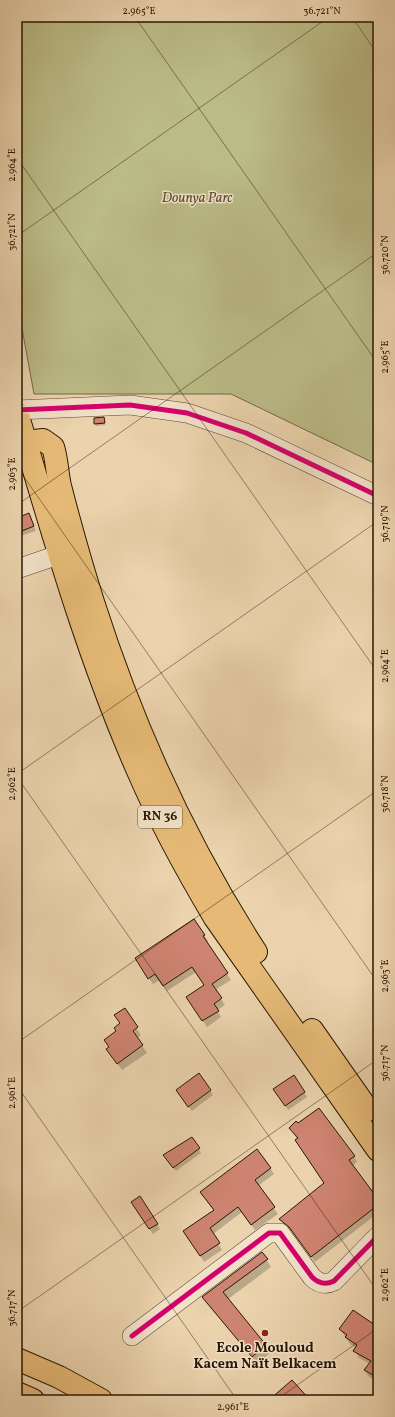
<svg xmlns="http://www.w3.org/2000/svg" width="395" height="1417" font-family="Vollkorn,serif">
  <rect width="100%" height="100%" fill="#ebd3ad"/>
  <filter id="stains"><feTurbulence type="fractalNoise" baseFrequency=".005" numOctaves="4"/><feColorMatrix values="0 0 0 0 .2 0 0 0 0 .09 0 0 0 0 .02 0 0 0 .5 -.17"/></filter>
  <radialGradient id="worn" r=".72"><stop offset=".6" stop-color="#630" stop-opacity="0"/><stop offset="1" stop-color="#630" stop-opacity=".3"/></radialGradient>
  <!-- green -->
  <path fill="#bbbb87" stroke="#726944" d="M 17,17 L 378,17 L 378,465 L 231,394 L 34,394 L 17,301 Z"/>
  <!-- shadow -->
  <g fill="#0003">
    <path d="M 104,418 L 105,425 L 96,426 L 95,419 Z"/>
    <path d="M 17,519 L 31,519 L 36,531 L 17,537 Z"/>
    <path d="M 204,935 L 208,941 L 206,942 L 231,980 L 215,990 L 225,1005 L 217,1010 L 221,1017 L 207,1027 L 191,1003 L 205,986 L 196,972 L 167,991 L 160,980 L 153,984 L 139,964 Z"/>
    <path d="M 124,1010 L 141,1035 L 137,1038 L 147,1053 L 122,1070 L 112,1057 Z"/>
    <path d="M 294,1076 L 307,1097 L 288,1110 L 278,1094 Z"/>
    <path d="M 210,1090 L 213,1095 L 192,1111 L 180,1095 Z"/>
    <path d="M 290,1128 L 354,1156 L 357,1162 L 352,1166 L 378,1201 L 378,1213 L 315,1262 L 293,1232 L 284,1224 L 281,1219 L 325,1184 Z"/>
    <path d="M 199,1149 L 201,1153 L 176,1171 L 166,1159 Z"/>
    <path d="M 270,1168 L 274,1174 L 258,1186 L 278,1214 L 255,1230 L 242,1212 L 213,1234 L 222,1250 L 204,1262 L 188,1237 L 214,1211 L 201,1193 Z"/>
    <path d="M 135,1207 L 157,1224 L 160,1229 L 153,1234 Z"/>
    <path d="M 262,1253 L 271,1267 L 228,1299 L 270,1353 L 257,1363 L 204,1297 Z"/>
    <path d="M 340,1329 L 378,1329 L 378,1382 L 369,1377 L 365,1370 L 370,1364 L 359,1358 L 355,1351 L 356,1348 L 350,1344 Z"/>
  </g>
  <!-- building -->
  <g fill="#ce8472" stroke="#291702">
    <path d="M 104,417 L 105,423 L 94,424 L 94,418 Z"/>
    <path d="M 29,513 L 34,526 L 17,533 L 17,518 Z"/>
    <path d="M 194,919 L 205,935 L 203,936 L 228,973 L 212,984 L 222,998 L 214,1004 L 219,1011 L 202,1021 L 186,997 L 204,985 L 192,967 L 163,986 L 155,974 L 148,979 L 135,958 Z"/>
    <path d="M 125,1008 L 138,1027 L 133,1031 L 143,1045 L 117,1064 L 106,1049 L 109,1047 L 104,1040 L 116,1031 L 114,1028 L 120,1023 L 114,1015 Z"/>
    <path d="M 199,1073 L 211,1090 L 188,1107 L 176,1090 Z"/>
    <path d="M 294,1075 L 305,1092 L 285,1106 L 273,1089 Z"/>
    <path d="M 319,1108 L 355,1156 L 349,1160 L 378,1199 L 378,1205 L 311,1257 L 289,1227 L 279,1219 L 324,1183 L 295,1140 L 298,1138 L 289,1128 L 296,1121 L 298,1123 Z"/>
    <path d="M 192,1137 L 200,1148 L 173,1168 L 163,1155 Z"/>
    <path d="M 257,1149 L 271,1168 L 255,1180 L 275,1207 L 251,1225 L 238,1207 L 210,1228 L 220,1243 L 200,1256 L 183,1231 L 214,1210 L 200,1192 Z"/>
    <path d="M 140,1196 L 158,1224 L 149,1229 L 131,1202 Z"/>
    <path d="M 262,1252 L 268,1259 L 223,1292 L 266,1345 L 252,1357 L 202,1297 Z"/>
    <path d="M 353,1310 L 378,1327 L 378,1378 L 364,1370 L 371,1361 L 353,1351 L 357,1345 L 345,1337 L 347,1335 L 339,1329 Z"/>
    <path d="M 292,1380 L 310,1400 L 269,1400 Z"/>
  </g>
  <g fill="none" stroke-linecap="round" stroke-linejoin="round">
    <defs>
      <g id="minor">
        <path d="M 17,410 L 130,405 L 187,413 L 246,433 L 378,496"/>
        <path d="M 17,569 L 58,555"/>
        <path d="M 132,1336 L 269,1233 L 280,1233 L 312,1277 C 319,1284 326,1285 334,1281 L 378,1236"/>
      </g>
      <g id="major">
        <path d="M 17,413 C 53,534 87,655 138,771 C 160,822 187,871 215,918 L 378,1150"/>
        <path d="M 26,442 L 43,440 L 53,447 C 57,459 57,473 60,486 C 70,525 81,564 93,602 C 132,724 186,844 256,952"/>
        <path d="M 312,1030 L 368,1110"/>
      </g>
      <g id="highway">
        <path d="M 17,1359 L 59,1377 L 101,1400"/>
        <path d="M 17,1393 L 33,1400"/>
      </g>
    </defs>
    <!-- minor casing -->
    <use href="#minor" stroke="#5a462d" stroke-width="20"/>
    <!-- major casing -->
    <use href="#major" stroke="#291702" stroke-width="24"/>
    <!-- highway casing -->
    <use href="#highway" stroke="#291702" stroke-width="24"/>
    <!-- minor -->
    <use href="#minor" stroke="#f2e2ca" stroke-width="19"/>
    <!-- major -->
    <use href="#major" stroke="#e6ba76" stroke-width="22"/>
    <!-- highway -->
    <use href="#highway" stroke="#e6ba76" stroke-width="22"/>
    <defs>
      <g id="cycleway">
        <path d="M 17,410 L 130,405 L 187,413 L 246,433 L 378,496"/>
        <path d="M 132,1336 L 269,1233 L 280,1233 L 312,1277 C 319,1284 326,1285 334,1281 L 378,1236"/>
      </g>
    </defs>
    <!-- cycleway casing -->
    <use href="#cycleway" stroke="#f2e2ca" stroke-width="8"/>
    <!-- cycleway -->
    <use href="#cycleway" stroke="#d6006c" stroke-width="5"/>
  </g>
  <!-- ticks -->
  <path fill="none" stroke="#291702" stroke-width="1" stroke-opacity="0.45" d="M 135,17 L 378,364M 352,17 L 378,55M 17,158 L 378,673M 17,236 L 329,17M 17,467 L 378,983M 17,505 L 378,252M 17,774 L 378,521M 17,777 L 378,1292M 17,1043 L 378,790M 17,1086 L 237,1400M 17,1312 L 378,1059M 17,1395 L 20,1400M 276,1400 L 378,1328"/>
  <!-- markers -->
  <circle fill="#8f2418" stroke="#f2e2ca" stroke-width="1.5" cx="265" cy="1333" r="4"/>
  <g text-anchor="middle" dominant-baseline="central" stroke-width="3" stroke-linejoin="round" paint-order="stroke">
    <!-- shield labels -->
    <rect fill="#f2e2ca" stroke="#65543e" stroke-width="1" x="138" y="806" width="44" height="22" rx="3"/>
    <g font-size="13" font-weight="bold" fill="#291702">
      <text x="160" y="817">RN 36</text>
    </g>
    <!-- park labels -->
    <g font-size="14" font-style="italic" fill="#55482a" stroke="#f2e2ca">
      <text x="197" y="198">Dounya Parc</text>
    </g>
    <!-- poi labels -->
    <g font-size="14" font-weight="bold" fill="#291702" stroke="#f2e2ca">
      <text x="265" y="1348">Ecole Mouloud<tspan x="265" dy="16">Kacem Naït Belkacem</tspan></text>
    </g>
  </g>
  <!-- margin -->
  <rect width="395" height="1417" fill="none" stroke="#ebd3ad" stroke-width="44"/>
  <rect x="22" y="22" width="351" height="1373" fill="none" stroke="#291702" stroke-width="1.5"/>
  <g font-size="10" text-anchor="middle" fill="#291702">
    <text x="139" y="14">2.965°E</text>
    <text x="322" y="14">36.721°N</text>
    <text transform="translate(11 165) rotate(-90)" y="4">2.964°E</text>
    <text transform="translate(11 232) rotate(-90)" y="4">36.721°N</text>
    <text transform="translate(384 255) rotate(-90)" y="4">36.720°N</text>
    <text transform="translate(384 357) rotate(-90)" y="4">2.965°E</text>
    <text transform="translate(11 474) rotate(-90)" y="4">2.963°E</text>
    <text transform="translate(384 524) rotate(-90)" y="4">36.719°N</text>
    <text transform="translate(384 666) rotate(-90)" y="4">2.964°E</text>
    <text transform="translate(11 784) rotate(-90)" y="4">2.962°E</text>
    <text transform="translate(384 794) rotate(-90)" y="4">36.718°N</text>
    <text transform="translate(384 976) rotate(-90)" y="4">2.963°E</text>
    <text transform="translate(384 1063) rotate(-90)" y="4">36.717°N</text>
    <text transform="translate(11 1093) rotate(-90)" y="4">2.961°E</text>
    <text transform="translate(384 1285) rotate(-90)" y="4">2.962°E</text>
    <text transform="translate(11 1308) rotate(-90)" y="4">36.717°N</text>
    <text x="233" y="1410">2.961°E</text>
  </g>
  <rect width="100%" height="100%" filter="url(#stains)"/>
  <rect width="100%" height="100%" fill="url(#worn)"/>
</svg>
